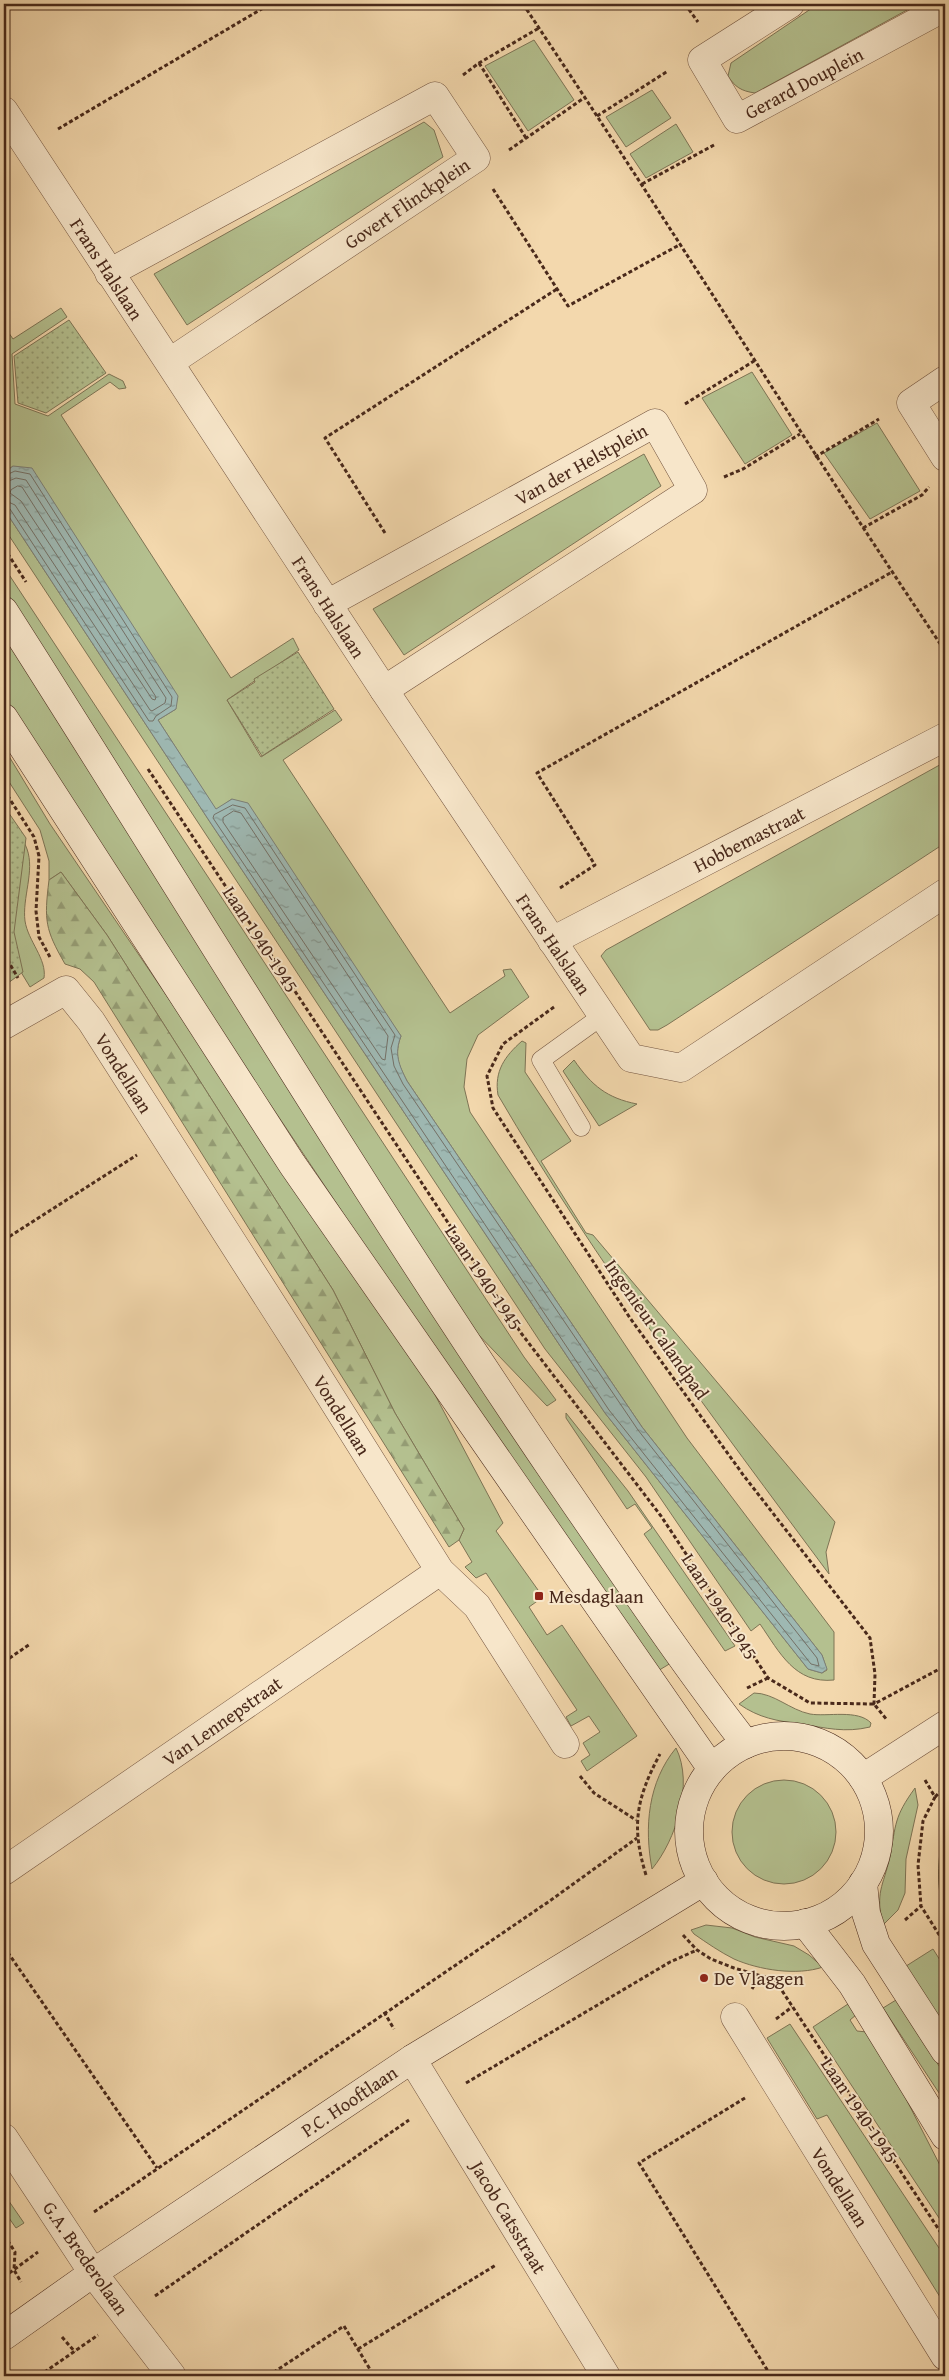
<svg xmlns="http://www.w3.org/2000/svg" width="949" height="2380" font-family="'Gentium Book Plus',serif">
  <defs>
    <pattern id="forest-firs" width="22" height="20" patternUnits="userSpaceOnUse" patternTransform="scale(1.25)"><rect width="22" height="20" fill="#b4c08f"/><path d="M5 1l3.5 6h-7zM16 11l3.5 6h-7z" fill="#949c74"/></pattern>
    <pattern id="park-dots" width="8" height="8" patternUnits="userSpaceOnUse" patternTransform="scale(1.25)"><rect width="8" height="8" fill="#b4c08f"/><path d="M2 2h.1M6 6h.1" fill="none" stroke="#949c74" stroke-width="1.8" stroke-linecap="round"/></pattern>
    <pattern id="water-ripples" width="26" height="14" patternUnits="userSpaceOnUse" patternTransform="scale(1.25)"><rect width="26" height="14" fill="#9eb8b2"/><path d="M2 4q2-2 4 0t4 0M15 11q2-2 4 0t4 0" fill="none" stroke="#839690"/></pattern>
  </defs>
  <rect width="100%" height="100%" fill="#f3d8ad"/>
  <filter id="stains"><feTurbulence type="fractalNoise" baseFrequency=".004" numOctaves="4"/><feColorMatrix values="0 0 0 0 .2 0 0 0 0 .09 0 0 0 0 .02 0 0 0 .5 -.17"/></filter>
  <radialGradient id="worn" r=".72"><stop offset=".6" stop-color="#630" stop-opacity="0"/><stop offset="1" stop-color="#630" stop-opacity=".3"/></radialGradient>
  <!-- green -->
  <g fill="#b4c08f" stroke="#7e7455">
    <path d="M 818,4 L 918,4 L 755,93 C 741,91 735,87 728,76 L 731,63 Z"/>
    <path d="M 534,40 L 574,100 L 528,131 L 485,66 Z"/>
    <path d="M 652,90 L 671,118 L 626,147 L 606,117 Z"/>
    <path d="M 424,122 L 434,130 L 443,157 L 187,325 L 154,274 Z"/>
    <path d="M 676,124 L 693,152 L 646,178 L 630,154 Z"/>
    <path d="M 61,308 L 67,317 L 12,354 L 15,404 L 48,416 L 109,374 L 123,381 L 126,388 L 119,389 L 110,382 L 61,415 L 231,678 L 293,638 L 299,650 L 227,700 L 261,757 L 335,710 L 342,720 L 283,760 L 450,1013 L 505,976 L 503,970 L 511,969 L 529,997 L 478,1035 L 467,1059 L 464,1087 L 470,1112 L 687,1438 L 834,1632 L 834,1680 C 795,1684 780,1653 760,1624 L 751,1631 L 646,1477 L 545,1349 L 4,528 L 4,509 L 210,822 L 605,1413 L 808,1669 L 822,1673 L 827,1670 L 822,1655 L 642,1427 L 407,1081 C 398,1064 394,1055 401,1036 L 232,799 L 216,810 L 158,720 L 176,709 L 13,466 L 4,473 L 4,326 L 13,339 Z"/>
    <path d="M 752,372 L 792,435 L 745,464 L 702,398 Z"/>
    <path d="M 877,423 L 920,491 L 870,519 L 824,453 Z"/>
    <path d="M 644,454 L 661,486 L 404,655 L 373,609 Z"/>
    <path d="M 4,567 L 524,1357 L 556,1400 L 547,1406 L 472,1328 L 356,1148 L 95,729 L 4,588 Z"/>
    <path d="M 4,631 L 671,1663 L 656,1672 L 365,1246 L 24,736 L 4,703 Z"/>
    <path d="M 4,748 L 50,824 L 425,1376 L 503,1523 L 496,1531 L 543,1597 L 529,1607 L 547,1635 L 562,1625 L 637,1736 L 587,1771 L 581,1761 L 590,1755 L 583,1743 L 600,1732 L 589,1716 L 571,1726 L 566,1717 L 577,1710 L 486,1573 L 476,1578 L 465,1567 L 472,1562 L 459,1540 L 464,1529 L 395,1413 L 333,1290 L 107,935 L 61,872 L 49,880 L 49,861 L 40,830 L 4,774 Z"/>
    <path d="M 945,762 L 945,843 L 667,1025 L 658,1030 L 650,1030 L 601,956 L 606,950 Z"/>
    <path d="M 4,810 C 12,822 22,835 27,849 C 35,871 22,898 25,921 C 28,941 47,959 44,978 L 30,987 L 4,944 Z"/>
    <path d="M 522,1041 L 526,1043 L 525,1072 L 571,1141 L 541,1161 L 586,1233 L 593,1235 L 835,1522 L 826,1552 L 829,1574 C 714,1419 596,1263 498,1095 C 494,1071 505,1056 522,1041 Z"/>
    <path d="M 574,1060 C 592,1086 607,1098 637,1104 L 599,1126 L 563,1071 Z"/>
    <path d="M 566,1413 L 628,1491 L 735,1646 L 725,1651 L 644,1534 L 652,1528 L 635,1504 L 627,1509 L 566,1418 Z"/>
    <path d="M 754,1693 C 774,1693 790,1710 810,1714 C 827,1717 858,1709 871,1723 L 870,1727 C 845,1733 826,1728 801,1724 C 777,1721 759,1718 739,1704 Z"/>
    <path d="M 676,1748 C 694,1784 676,1840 652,1869 C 644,1827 648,1782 676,1748 Z"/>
    <circle cx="784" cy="1832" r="52"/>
    <path d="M 915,1788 L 918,1805 L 906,1859 L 905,1893 L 898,1910 L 883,1925 C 875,1892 883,1887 890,1857 C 896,1824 894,1817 915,1788 Z"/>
    <path d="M 945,1828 L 945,1907 C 934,1892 939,1845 945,1828 Z"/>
    <path d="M 706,1925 L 732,1928 L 755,1937 L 794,1946 L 809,1955 L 823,1967 C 797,1976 759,1970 734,1959 C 720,1952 707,1943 694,1934 L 691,1930 Z"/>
    <path d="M 933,1949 L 945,1968 L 945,2032 L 903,1968 Z"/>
    <path d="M 896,2000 L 945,2075 L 945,2102 L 883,2008 Z"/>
    <path d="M 848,2004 L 856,2015 L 850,2020 L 857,2031 L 867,2032 L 903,2093 L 945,2175 L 945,2227 L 813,2027 Z"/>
    <path d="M 790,2024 L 945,2257 L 945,2305 L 827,2115 L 817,2119 L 767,2038 Z"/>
    <path d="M 4,2194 L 24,2223 L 16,2228 L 4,2211 Z"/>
  </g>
  <!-- forest -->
  <path fill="url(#forest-firs)" stroke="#7e7455" d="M 61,872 L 107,935 L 333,1290 L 395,1413 L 464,1529 L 459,1540 L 449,1547 L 94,982 L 80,969 L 65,964 C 45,929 44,921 49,880 Z"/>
  <!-- park -->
  <g fill="url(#park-dots)" stroke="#7e7455">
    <path d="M 69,320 L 106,373 L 46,413 L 18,403 L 14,356 Z"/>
    <path d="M 298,652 L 334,709 L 262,756 L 227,700 L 255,682 L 254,679 Z"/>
    <path d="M 4,806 L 26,838 L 14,932 L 23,972 L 4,986 Z"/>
  </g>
  <!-- water -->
  <path fill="url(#water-ripples)" stroke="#7c7f76" d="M 13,466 L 32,468 L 178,696 L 176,709 L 158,720 L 216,809 L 232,799 L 248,803 L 401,1036 C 394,1054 399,1065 407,1081 L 642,1427 L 822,1655 L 827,1669 L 822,1673 L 808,1669 L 605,1413 L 210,822 L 4,509 L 4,473 Z"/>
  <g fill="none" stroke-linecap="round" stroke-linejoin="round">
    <!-- shore -->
    <g stroke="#747066" stroke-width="1">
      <path d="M 4,476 L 15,471 L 30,474 L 172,697 L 171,706 L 156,716 L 153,721 L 149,721 L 10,509 L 4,507"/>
      <path d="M 4,483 L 16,478 L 26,480 L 166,698 L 165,703 L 152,711 L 150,710 L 15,505 L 4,500"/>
      <path d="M 18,486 L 22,487 L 156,697 L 155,700 L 152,699 L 21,501 L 10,493 L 11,490 Z"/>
      <path d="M 233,805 L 245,808 L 395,1035 L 391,1048 L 394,1066 L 403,1084 L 638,1430 L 817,1658 L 819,1666 L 811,1664 L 609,1410 L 213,818 L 214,815 Z"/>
      <path d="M 234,811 L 241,813 L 388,1036 L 385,1060 L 382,1059 L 223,822 L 223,818 Z"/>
    </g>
    <defs>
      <path id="lane" d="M 581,1127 L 541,1060 L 602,1016"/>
      <g id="street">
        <path d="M 790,4 L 702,60 L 737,119 L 945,7"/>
        <path d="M 4,111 L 384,690 L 631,1058 L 681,1068 L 945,893"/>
        <path d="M 109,273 L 435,96 L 476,158 L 170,362"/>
        <path d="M 945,380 L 911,403 L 945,457"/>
        <path d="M 327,604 L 655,423 L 693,490 L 384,690"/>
        <path d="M 552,941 L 945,737"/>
        <path d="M 4,1025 L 66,990 L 91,1021 L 302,1351 L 440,1571 L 477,1606 L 565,1744"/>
        <path d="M 863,1778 L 945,1725"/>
        <path d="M 4,1871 L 440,1571"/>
        <path d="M 735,2017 L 945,2356"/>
        <path d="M 412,2059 L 606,2376"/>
        <path d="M 4,2138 L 93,2273 L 172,2376"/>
      </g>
      <g id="secondary">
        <path d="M 4,611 C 188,899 364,1194 557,1477 C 619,1567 679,1658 746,1744"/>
        <path d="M 4,718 L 292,1164 L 712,1769"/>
        <circle cx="784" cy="1831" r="95"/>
        <path d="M 863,1883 L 866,1913 L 876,1944 L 945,2051"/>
        <path d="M 805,1923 L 852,1984 L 945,2136"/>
        <path d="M 4,2336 L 93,2273 L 412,2059 L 704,1881"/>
      </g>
    </defs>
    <!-- lane casing -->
    <use href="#lane" stroke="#745540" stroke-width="19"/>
    <!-- street casing -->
    <use href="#street" stroke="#745540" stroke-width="29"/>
    <!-- secondary casing -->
    <use href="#secondary" stroke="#49291b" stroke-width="29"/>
    <!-- path -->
    <g stroke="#49291b" stroke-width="3" stroke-dasharray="4 2.5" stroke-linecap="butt">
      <path d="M 523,4 C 666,218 801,437 945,651"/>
      <path d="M 685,4 L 698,22"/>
      <path d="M 479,63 L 526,138"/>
      <path d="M 463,75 L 479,63 L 539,28"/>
      <path d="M 597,116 L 668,71"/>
      <path d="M 58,129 L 270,4"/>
      <path d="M 509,150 L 584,98"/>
      <path d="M 642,184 L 714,145"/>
      <path d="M 493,189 L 568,306 L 681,244"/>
      <path d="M 685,404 L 754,361"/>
      <path d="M 815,457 L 879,419"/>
      <path d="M 724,477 L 743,469 L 800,434"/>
      <path d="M 863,528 L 922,495 L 929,487"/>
      <path d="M 385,533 L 325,438 L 557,289"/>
      <path d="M 4,548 L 26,582"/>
      <path d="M 148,769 L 521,1333 L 661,1516 L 768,1678 L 810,1703 L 874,1704 L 887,1720"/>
      <path d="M 4,790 L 34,837 L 39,856 L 36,911 L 39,937 L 51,959"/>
      <path d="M 560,888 L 595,865 L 537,773 L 892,572"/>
      <path d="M 4,954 L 18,978"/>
      <path d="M 554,1007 L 503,1044 L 487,1076 L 493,1108 L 630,1318 L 744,1476 L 870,1638 L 875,1674 L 874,1704 L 945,1666"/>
      <path d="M 4,1240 L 137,1155"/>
      <path d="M 4,1662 L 30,1644"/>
      <path d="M 747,1688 L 768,1678"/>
      <path d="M 580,1776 L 594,1793 L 636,1820"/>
      <path d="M 925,1780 L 935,1797 L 923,1821 L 918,1865 L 921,1906 L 945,1944"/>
      <path d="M 935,1797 L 945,1787"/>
      <path d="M 646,1875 C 631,1826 636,1799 660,1754"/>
      <path d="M 905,1920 L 921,1906"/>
      <path d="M 683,1935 L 697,1950 L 711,1959 L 734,1968 L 775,1980 L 803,1979"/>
      <path d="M 4,1947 L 157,2168"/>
      <path d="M 775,1980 L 945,2239"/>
      <path d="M 752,1989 L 759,1977"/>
      <path d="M 384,2012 L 394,2029"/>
      <path d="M 776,2019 L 792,2007"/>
      <path d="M 466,2083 L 670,1962 L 697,1950"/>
      <path d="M 745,2098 L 639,2163 L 771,2376"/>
      <path d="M 94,2212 L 551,1900 L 637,1838"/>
      <path d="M 4,2235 L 15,2252 L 14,2270 L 21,2282"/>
      <path d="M 4,2277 L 38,2252"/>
      <path d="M 155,2296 L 409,2120"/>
      <path d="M 62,2337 L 75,2352"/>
      <path d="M 358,2349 L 496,2265"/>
      <path d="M 39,2376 L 98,2335"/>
      <path d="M 268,2376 L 344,2326 L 374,2376"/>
    </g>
    <!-- lane -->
    <use href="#lane" stroke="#f7e6ca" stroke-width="18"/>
    <!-- street -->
    <use href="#street" stroke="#f7e6ca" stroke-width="28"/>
    <!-- secondary -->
    <use href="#secondary" stroke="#f7e6ca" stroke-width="28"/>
  </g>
  <!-- markers -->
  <g fill="#8f2418" stroke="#f7e6ca" stroke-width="2">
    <rect x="534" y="1591" width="10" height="10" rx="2.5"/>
    <circle cx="704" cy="1978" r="5"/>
  </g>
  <g text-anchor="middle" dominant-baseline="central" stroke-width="4" stroke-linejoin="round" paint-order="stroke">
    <!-- street labels -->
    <g font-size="19" fill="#49291b" stroke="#f7e6ca">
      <text transform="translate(804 83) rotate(-28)">Gerard Douplein</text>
      <text transform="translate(407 203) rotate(-34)">Govert Flinckplein</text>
      <text transform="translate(107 269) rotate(57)">Frans Halslaan</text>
      <text transform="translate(581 464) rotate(-29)">Van der Helstplein</text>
      <text transform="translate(329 607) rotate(57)">Frans Halslaan</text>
      <text transform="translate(749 839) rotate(-27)">Hobbemastraat</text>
      <text transform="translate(261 939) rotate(57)">Laan 1940-1945</text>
      <text transform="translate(554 944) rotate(56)">Frans Halslaan</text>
      <text transform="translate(124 1073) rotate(58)">Vondellaan</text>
      <text transform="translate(484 1277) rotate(56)">Laan 1940-1945</text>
      <text transform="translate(657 1329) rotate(55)">Ingenieur Calandpad</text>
      <text transform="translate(342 1415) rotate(58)">Vondellaan</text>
      <text transform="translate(720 1606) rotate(57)">Laan 1940-1945</text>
      <text transform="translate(222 1721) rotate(-35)">Van Lennepstraat</text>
      <text transform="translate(349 2101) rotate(-34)">P.C. Hooftlaan</text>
      <text transform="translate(860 2110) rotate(56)">Laan 1940-1945</text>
      <text transform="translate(840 2187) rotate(58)">Vondellaan</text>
      <text transform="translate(509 2217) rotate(59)">Jacob Catsstraat</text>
      <text transform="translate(86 2258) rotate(55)">G.A. Brederolaan</text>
    </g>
    <!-- poi labels -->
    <g font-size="19" fill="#49291b" stroke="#f7e6ca" text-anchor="start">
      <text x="549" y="1596">Mesdaglaan</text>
      <text x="714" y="1978">De Vlaggen</text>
    </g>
  </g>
  <!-- margin -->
  <rect width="949" height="2380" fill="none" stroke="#f3d8ad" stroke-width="20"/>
  <rect x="5" y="5" width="939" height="2370" fill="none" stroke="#49291b" stroke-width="2.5"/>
  <rect x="10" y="10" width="929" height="2360" fill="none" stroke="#49291b"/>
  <rect width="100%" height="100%" filter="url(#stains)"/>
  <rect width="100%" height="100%" fill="url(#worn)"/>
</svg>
